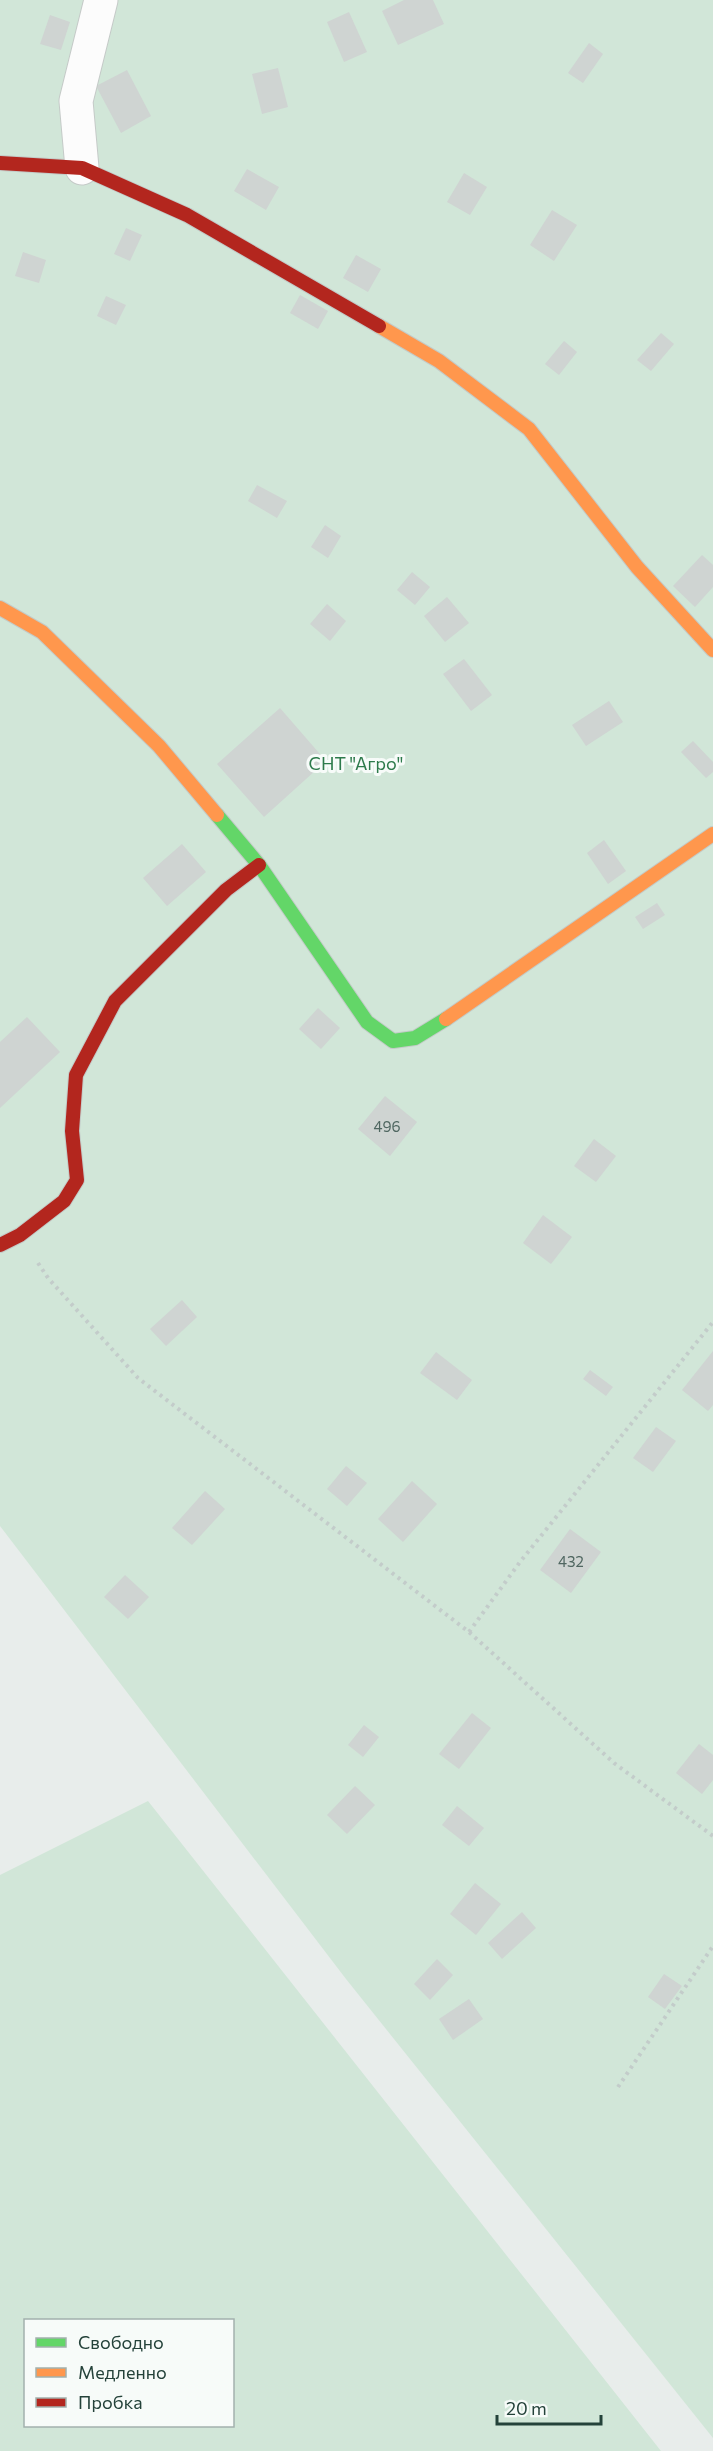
<svg xmlns="http://www.w3.org/2000/svg" width="713" height="2451" font-family="Commissioner,sans-serif">
  <rect width="100%" height="100%" fill="#e8edeb"/>
  <!-- green -->
  <g fill="#d1e6d8" fill-rule="evenodd">
    <path d="M 0,0 L 713,0 L 713,2438 L 346,1979 L 0,1526 Z"/>
    <path d="M 148,1801 L 661,2451 L 0,2451 L 0,1875 ZM 232,2320 L 232,2426 L 26,2426 L 26,2320 Z"/>
  </g>
  <!-- building -->
  <g fill="#cfd4d2">
    <path d="M 404,0 L 433,0 L 444,24 L 398,45 L 382,11 Z"/>
    <path d="M 349,12 L 367,52 L 344,62 L 327,22 Z"/>
    <path d="M 50,15 L 70,22 L 61,50 L 40,44 Z"/>
    <path d="M 589,43 L 603,54 L 583,83 L 568,73 Z"/>
    <path d="M 278,68 L 288,107 L 262,114 L 252,74 Z"/>
    <path d="M 127,70 L 151,116 L 121,133 L 96,86 Z"/>
    <path d="M 247,169 L 279,187 L 266,210 L 234,191 Z"/>
    <path d="M 464,173 L 487,187 L 470,215 L 447,202 Z"/>
    <path d="M 552,210 L 577,225 L 554,261 L 530,245 Z"/>
    <path d="M 126,228 L 142,235 L 130,261 L 114,254 Z"/>
    <path d="M 23,252 L 46,260 L 39,283 L 15,276 Z"/>
    <path d="M 356,255 L 381,269 L 368,292 L 343,278 Z"/>
    <path d="M 300,295 L 328,311 L 318,329 L 290,313 Z"/>
    <path d="M 106,296 L 126,305 L 116,325 L 97,316 Z"/>
    <path d="M 661,333 L 674,344 L 651,371 L 637,360 Z"/>
    <path d="M 564,341 L 577,352 L 559,375 L 545,364 Z"/>
    <path d="M 257,485 L 287,501 L 277,518 L 248,501 Z"/>
    <path d="M 325,525 L 341,536 L 328,558 L 311,547 Z"/>
    <path d="M 702,555 L 713,565 L 713,587 L 695,607 L 673,586 Z"/>
    <path d="M 412,572 L 430,587 L 415,605 L 397,590 Z"/>
    <path d="M 447,597 L 469,623 L 445,642 L 424,616 Z"/>
    <path d="M 327,604 L 346,621 L 330,641 L 310,624 Z"/>
    <path d="M 464,659 L 492,695 L 471,711 L 443,674 Z"/>
    <path d="M 609,701 L 623,722 L 586,746 L 572,725 Z"/>
    <path d="M 280,708 L 326,761 L 264,817 L 217,764 Z"/>
    <path d="M 693,741 L 713,762 L 713,772 L 706,778 L 681,752 Z"/>
    <path d="M 604,840 L 626,871 L 608,884 L 587,853 Z"/>
    <path d="M 182,844 L 206,872 L 167,906 L 143,878 Z"/>
    <path d="M 657,903 L 665,915 L 643,929 L 635,917 Z"/>
    <path d="M 318,1008 L 340,1028 L 321,1049 L 299,1029 Z"/>
    <path d="M 27,1017 L 60,1052 L 0,1108 L 0,1042 Z"/>
    <path d="M 385,1096 L 417,1122 L 390,1156 L 358,1129 Z"/>
    <path d="M 594,1139 L 616,1156 L 596,1182 L 574,1166 Z"/>
    <path d="M 543,1215 L 572,1237 L 551,1264 L 523,1243 Z"/>
    <path d="M 182,1300 L 197,1317 L 166,1346 L 150,1329 Z"/>
    <path d="M 713,1351 L 713,1405 L 708,1411 L 682,1390 Z"/>
    <path d="M 436,1352 L 472,1380 L 457,1400 L 420,1373 Z"/>
    <path d="M 590,1370 L 613,1387 L 606,1396 L 583,1379 Z"/>
    <path d="M 656,1427 L 676,1441 L 653,1472 L 633,1458 Z"/>
    <path d="M 346,1466 L 367,1483 L 347,1506 L 327,1489 Z"/>
    <path d="M 412,1481 L 437,1504 L 403,1542 L 378,1519 Z"/>
    <path d="M 205,1491 L 225,1509 L 192,1545 L 172,1528 Z"/>
    <path d="M 570,1529 L 601,1552 L 571,1593 L 540,1570 Z"/>
    <path d="M 125,1575 L 149,1597 L 128,1619 L 104,1597 Z"/>
    <path d="M 472,1713 L 491,1728 L 459,1769 L 439,1754 Z"/>
    <path d="M 364,1725 L 379,1737 L 363,1757 L 348,1745 Z"/>
    <path d="M 699,1744 L 713,1755 L 713,1780 L 702,1794 L 676,1773 Z"/>
    <path d="M 355,1786 L 375,1805 L 347,1834 L 327,1815 Z"/>
    <path d="M 457,1806 L 484,1828 L 469,1846 L 442,1825 Z"/>
    <path d="M 475,1883 L 501,1904 L 476,1935 L 450,1914 Z"/>
    <path d="M 522,1912 L 536,1928 L 502,1959 L 488,1943 Z"/>
    <path d="M 437,1959 L 453,1975 L 430,2000 L 414,1984 Z"/>
    <path d="M 664,1974 L 682,1986 L 665,2009 L 648,1997 Z"/>
    <path d="M 469,1999 L 483,2019 L 453,2040 L 439,2019 Z"/>
  </g>
  <g fill="none" stroke-linecap="round" stroke-linejoin="round">
    <defs>
      <path id="street" d="M 82,168 L 76,101 L 101,0"/>
      <path id="fast" d="M 217,815 L 259,865 L 367,1022 L 393,1041 L 415,1038 L 446,1019"/>
      <g id="slow">
        <path d="M 379,326 L 439,361 L 529,429 L 637,567 L 713,650"/>
        <path d="M 0,608 L 42,632 L 159,746 L 217,815"/>
        <path d="M 446,1019 L 713,834"/>
      </g>
      <g id="jam">
        <path d="M 0,163 L 82,168 L 187,215 L 379,326"/>
        <path d="M 0,1245 L 20,1235 L 64,1201 L 77,1180 L 72,1131 L 76,1075 L 115,1001 L 226,890 L 259,865"/>
      </g>
    </defs>
    <!-- street casing -->
    <use href="#street" stroke="#c5cac8" stroke-width="35"/>
    <!-- fast casing -->
    <use href="#fast" stroke="#c3cbc8" stroke-width="16"/>
    <!-- slow casing -->
    <use href="#slow" stroke="#c3cbc8" stroke-width="16"/>
    <!-- jam casing -->
    <use href="#jam" stroke="#c3cbc8" stroke-width="16"/>
    <!-- path -->
    <g stroke="#c3ccca" stroke-width="4" stroke-dasharray="3 4.5" stroke-linecap="butt">
      <path d="M 38,1263 L 48,1278 L 138,1378 L 469,1632 L 614,1763 L 713,1836"/>
      <path d="M 469,1632 L 520,1562 L 713,1322"/>
      <path d="M 618,2087 L 713,1946"/>
    </g>
    <!-- street -->
    <use href="#street" stroke="#fcfcfc" stroke-width="33"/>
    <!-- fast -->
    <use href="#fast" stroke="#63d668" stroke-width="14"/>
    <!-- slow -->
    <use href="#slow" stroke="#ff974d" stroke-width="14"/>
    <!-- jam -->
    <use href="#jam" stroke="#b3261e" stroke-width="14"/>
  </g>
  <g text-anchor="middle" dominant-baseline="central" stroke-width="6" stroke-linejoin="round" paint-order="stroke">
    <!-- number labels -->
    <g font-size="15" fill="#506761">
      <text x="387" y="1126">496</text>
      <text x="571" y="1561">432</text>
    </g>
    <!-- park labels -->
    <g font-size="18" fill="#2d7a4b" stroke="#f7fbf9">
      <text x="356" y="763">СНТ "Агро"</text>
    </g>
  </g>
  <!-- legend -->
  <rect x="24" y="2319" width="210" height="108" fill="#f7fbf9" stroke="#a3b1ad" stroke-width="1.5"/>
  <rect x="36" y="2338" width="30" height="9" fill="#63d668" stroke="#a3b1ad" stroke-width="1.5"/>
  <text x="78" y="2349" font-size="18" fill="#24423a">Свободно</text>
  <rect x="36" y="2368" width="30" height="9" fill="#ff974d" stroke="#a3b1ad" stroke-width="1.5"/>
  <text x="78" y="2379" font-size="18" fill="#24423a">Медленно</text>
  <rect x="36" y="2398" width="30" height="9" fill="#b3261e" stroke="#a3b1ad" stroke-width="1.5"/>
  <text x="78" y="2409" font-size="18" fill="#24423a">Пробка</text>
  <!-- scale -->
  <path d="M497 2415v9h104v-9" fill="none" stroke="#24423a" stroke-width="3"/>
  <text x="506" y="2415" font-size="18" fill="#24423a" stroke="#f7fbf9" stroke-width="4.5" paint-order="stroke">20 m</text>
</svg>
